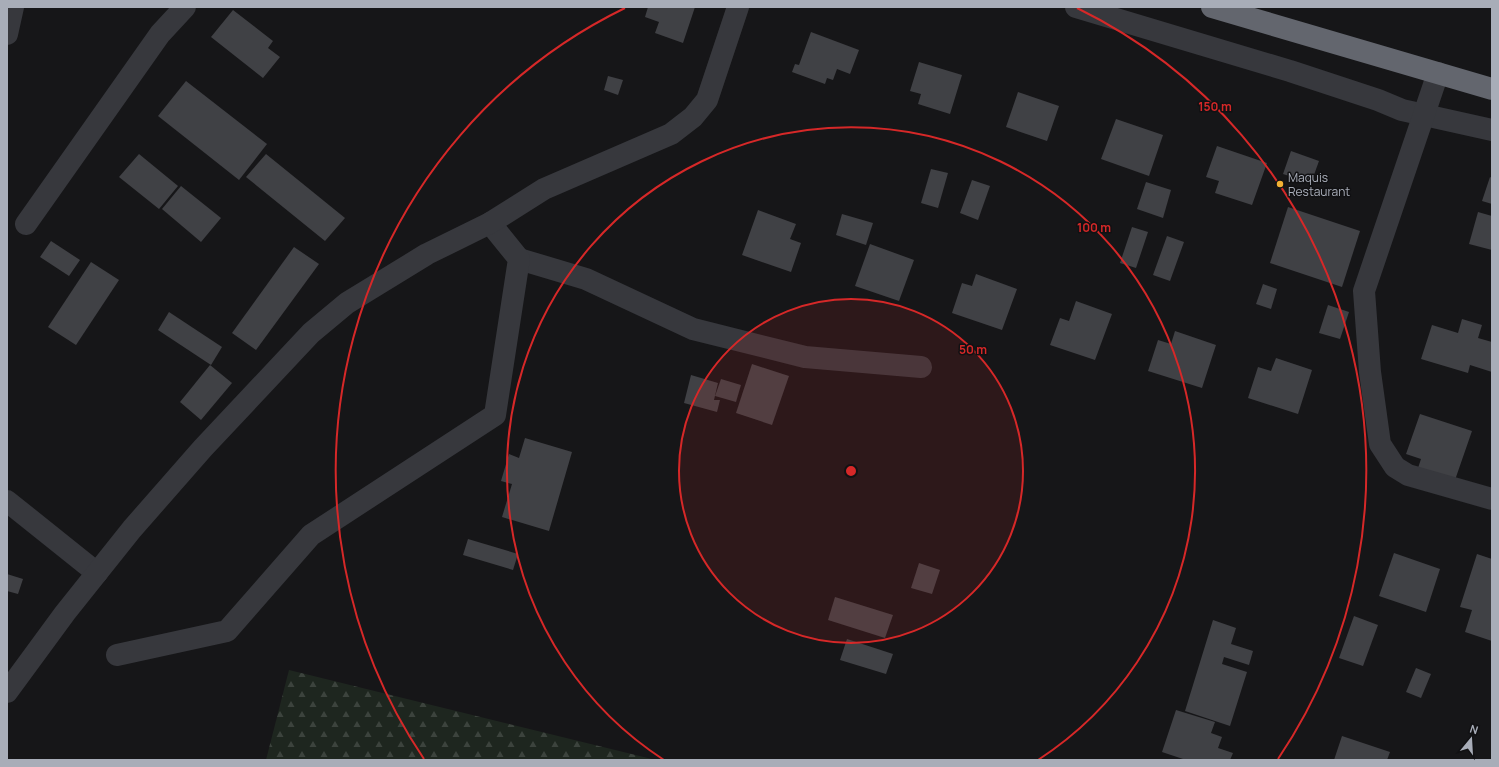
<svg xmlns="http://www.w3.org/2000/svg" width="1499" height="767" font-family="Manrope,sans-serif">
  <defs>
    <pattern id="forest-firs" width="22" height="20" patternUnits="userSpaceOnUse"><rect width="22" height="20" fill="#1e261f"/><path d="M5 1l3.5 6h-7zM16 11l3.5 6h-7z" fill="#3c433d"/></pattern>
  </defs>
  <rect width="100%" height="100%" fill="#161618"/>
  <!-- forest -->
  <path fill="url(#forest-firs)" d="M 289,670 L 656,760 L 266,760 Z"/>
  <!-- building -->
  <g fill="#404145">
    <path d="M 648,7 L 695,7 L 683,43 L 655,33 L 659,22 L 645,17 Z"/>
    <path d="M 233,10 L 273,41 L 268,48 L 280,57 L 263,78 L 211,37 Z"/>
    <path d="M 811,32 L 859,50 L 850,74 L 837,69 L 833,80 L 827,78 L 825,84 L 792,72 L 795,64 L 799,65 Z"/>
    <path d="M 919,62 L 962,75 L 950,114 L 918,104 L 921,94 L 910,91 Z"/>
    <path d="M 608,76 L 623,80 L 618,95 L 604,90 Z"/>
    <path d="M 186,81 L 267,144 L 239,180 L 158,116 Z"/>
    <path d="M 1018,92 L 1059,106 L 1047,141 L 1006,127 Z"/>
    <path d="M 1116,119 L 1163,135 L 1149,176 L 1101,159 Z"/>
    <path d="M 1217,146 L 1267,163 L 1252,205 L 1215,193 L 1219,181 L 1206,177 Z"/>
    <path d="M 1291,151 L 1319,161 L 1311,183 L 1283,174 Z"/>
    <path d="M 139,154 L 178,186 L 159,209 L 119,177 Z"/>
    <path d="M 266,154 L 345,218 L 325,241 L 246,177 Z"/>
    <path d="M 931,169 L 948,173 L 938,208 L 921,203 Z"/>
    <path d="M 1490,177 L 1492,178 L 1492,204 L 1482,201 Z"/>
    <path d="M 972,180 L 990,186 L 978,220 L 960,213 Z"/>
    <path d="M 1146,182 L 1171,190 L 1163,218 L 1137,209 Z"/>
    <path d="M 181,186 L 221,218 L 201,242 L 162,209 Z"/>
    <path d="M 1288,207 L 1360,231 L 1342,287 L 1270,263 Z"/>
    <path d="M 758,210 L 796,224 L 790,239 L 801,243 L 791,272 L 742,255 Z"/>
    <path d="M 1478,212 L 1492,216 L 1492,250 L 1469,244 Z"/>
    <path d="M 842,214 L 873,223 L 866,245 L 836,235 Z"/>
    <path d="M 1132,227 L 1148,232 L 1136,268 L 1120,263 Z"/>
    <path d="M 1167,236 L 1184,242 L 1170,281 L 1153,275 Z"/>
    <path d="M 51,241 L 80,260 L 69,276 L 40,257 Z"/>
    <path d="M 870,244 L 914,260 L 899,301 L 855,286 Z"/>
    <path d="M 294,247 L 319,264 L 256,350 L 232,333 Z"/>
    <path d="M 91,262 L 119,280 L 76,345 L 48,327 Z"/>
    <path d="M 976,274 L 1017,289 L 1002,330 L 952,313 L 962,283 L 972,286 Z"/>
    <path d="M 1263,284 L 1277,289 L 1271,309 L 1256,304 Z"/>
    <path d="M 1076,301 L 1112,314 L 1095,360 L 1050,345 L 1060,318 L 1069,321 Z"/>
    <path d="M 1328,305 L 1349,312 L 1340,339 L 1319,333 Z"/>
    <path d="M 169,312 L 222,347 L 211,365 L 158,330 Z"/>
    <path d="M 1462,319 L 1482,325 L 1478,338 L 1492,342 L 1492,372 L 1470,365 L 1468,373 L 1421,359 L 1432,325 L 1458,333 Z"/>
    <path d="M 1175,331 L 1216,345 L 1202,388 L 1148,371 L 1158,340 L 1171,344 Z"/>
    <path d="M 1276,358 L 1312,370 L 1298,414 L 1248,398 L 1258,367 L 1271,371 Z"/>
    <path d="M 752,364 L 789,376 L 772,425 L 736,413 Z"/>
    <path d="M 210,365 L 232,383 L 201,420 L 180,402 Z"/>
    <path d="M 691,375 L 718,383 L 714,400 L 720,400 L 717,412 L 684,403 Z"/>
    <path d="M 721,379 L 741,385 L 736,402 L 715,396 Z"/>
    <path d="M 1420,414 L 1472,431 L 1455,480 L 1418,468 L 1421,459 L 1406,454 Z"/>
    <path d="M 525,438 L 572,452 L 549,531 L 502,517 L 512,484 L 501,481 L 509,454 L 519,458 Z"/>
    <path d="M 468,539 L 518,554 L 513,570 L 463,555 Z"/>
    <path d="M 1394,553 L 1440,569 L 1426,612 L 1379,596 Z"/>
    <path d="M 1477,554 L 1492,559 L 1492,641 L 1465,632 L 1472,610 L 1460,607 Z"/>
    <path d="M 919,563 L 940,570 L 932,594 L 911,588 Z"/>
    <path d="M 7,574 L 23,579 L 18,594 L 7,591 Z"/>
    <path d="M 835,597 L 893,615 L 885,638 L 828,620 Z"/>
    <path d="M 1354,616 L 1378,625 L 1363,666 L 1339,658 Z"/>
    <path d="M 1213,620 L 1236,628 L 1231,644 L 1253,651 L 1249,665 L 1224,657 L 1222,664 L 1247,672 L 1230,726 L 1185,711 Z"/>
    <path d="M 847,639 L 893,654 L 886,674 L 840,660 Z"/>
    <path d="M 1416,668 L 1431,674 L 1421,698 L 1406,692 Z"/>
    <path d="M 1176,710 L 1215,722 L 1211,733 L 1222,737 L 1218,748 L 1233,753 L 1230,760 L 1186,760 L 1162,752 Z"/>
    <path d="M 1342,736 L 1390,752 L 1387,760 L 1334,760 Z"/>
  </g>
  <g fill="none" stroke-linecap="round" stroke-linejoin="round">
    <!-- minor -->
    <g stroke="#37383d" stroke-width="22">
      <path d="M 1076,7 L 1290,71 L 1378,100 L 1402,110 L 1492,130"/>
      <path d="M 7,34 L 13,7"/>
      <path d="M 1438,73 L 1364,291 L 1370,372 L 1380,444 L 1395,467 L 1408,475 L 1492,499"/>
      <path d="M 26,224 L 160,34 L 185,7"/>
      <path d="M 519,259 L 586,279 L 693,329 L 805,357 L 921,367"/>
      <path d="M 7,501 L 97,573"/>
      <path d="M 117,655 L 227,631 L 311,535 L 495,415 L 519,259 L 490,223"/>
      <path d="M 7,692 L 65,613 L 132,529 L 203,448 L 311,333 L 347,303 L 427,254 L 490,223 L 544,189 L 671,134 L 693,117 L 707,100 L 738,7"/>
    </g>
    <!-- highway -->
    <path stroke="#63666e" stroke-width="22" d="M 1212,7 L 1492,89"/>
  </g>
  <!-- distance rings -->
  <circle cx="851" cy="471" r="172" fill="#d62828" fill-opacity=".12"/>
  <g fill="none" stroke="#d62828" stroke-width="2">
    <circle cx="851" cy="471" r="172"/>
    <path d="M664 760A344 344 0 1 1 1038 760"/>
    <path d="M424 759A515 515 0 0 1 625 8M1077 8A515 515 0 0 1 1278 759"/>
  </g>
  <!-- markers -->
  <circle fill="#f2b134" stroke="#111113" stroke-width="1.5" cx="1280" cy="184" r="4"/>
  <g text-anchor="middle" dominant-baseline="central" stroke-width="3" stroke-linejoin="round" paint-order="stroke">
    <!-- poi labels -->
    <g font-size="12" fill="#a8adb8" stroke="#111113" text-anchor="start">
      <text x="1288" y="177">Maquis<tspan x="1288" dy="14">Restaurant</tspan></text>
    </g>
  </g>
  <circle cx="851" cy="471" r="6" fill="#d62828" stroke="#111113" stroke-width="2"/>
  <g font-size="12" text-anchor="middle" font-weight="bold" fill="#d62828" stroke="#111113" stroke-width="3" stroke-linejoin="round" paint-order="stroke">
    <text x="1215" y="111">150 m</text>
    <text x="1094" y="232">100 m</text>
    <text x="973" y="354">50 m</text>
  </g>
  <!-- border -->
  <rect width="1499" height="767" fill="none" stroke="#a8adb8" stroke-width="16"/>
  <!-- north arrow -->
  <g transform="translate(1471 739) rotate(18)" stroke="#111113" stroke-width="3" paint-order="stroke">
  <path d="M0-3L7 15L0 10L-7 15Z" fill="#a8adb8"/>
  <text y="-6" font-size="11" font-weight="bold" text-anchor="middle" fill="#a8adb8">N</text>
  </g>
</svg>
